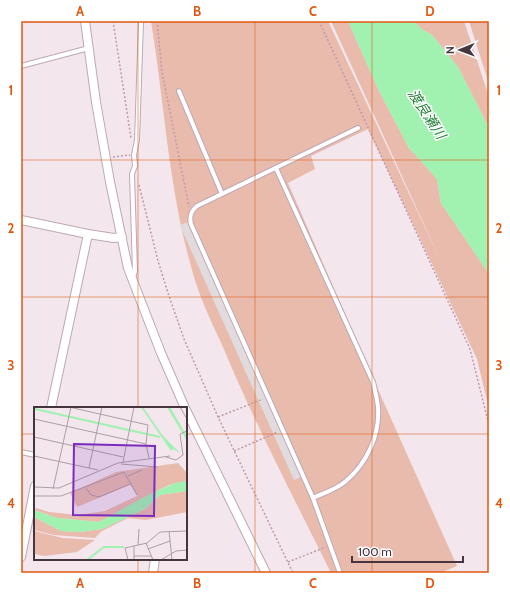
<svg xmlns="http://www.w3.org/2000/svg" width="510" height="594" font-family="Cabin,'Noto Sans JP',sans-serif">
  <rect width="100%" height="100%" fill="#f3e6ed"/>
  <!-- green -->
  <g fill="#e8bbad">
    <path d="M 151,21 L 328,21 L 444,268 L 331,21 L 348,21 L 379,91 L 409,148 L 437,179 L 441,203 L 489,274 L 489,409 L 477,359 L 368,129 L 311,156 L 315,169 L 288,183 L 380,394 L 457,566 L 440,573 L 331,573 C 294,498 255,424 223,347 C 213,325 202,303 195,280 C 169,196 165,107 151,21 Z"/>
    <path d="M 413,21 L 464,21 L 489,97 L 489,128 L 458,67 L 432,35 L 423,30 Z"/>
    <path d="M 469,21 L 489,21 L 489,84 Z"/>
  </g>
  <!-- parking -->
  <path fill="#e1dbde" d="M 191,221 L 303,476 L 294,480 L 182,230 L 180,225 Z"/>
  <!-- water -->
  <path fill="#a1f1b0" d="M 348,21 L 413,21 L 423,30 L 432,35 L 458,67 L 489,128 L 489,274 L 441,203 L 437,179 L 409,148 L 379,91 Z"/>
  <g fill="none" stroke-linecap="round" stroke-linejoin="round">
    <defs>
      <g id="lane">
        <path d="M 21,66 L 89,48"/>
        <path d="M 179,91 L 222,194"/>
        <path d="M 276,168 L 373,382 C 375,390 377,398 378,407 C 380,435 367,463 346,481 C 337,489 324,493 313,498"/>
        <path d="M 133,277 L 135,271 L 132,174 L 135,166 L 134,155 L 137,140 L 141,21"/>
        <path d="M 21,452 L 35,455"/>
        <path d="M 340,573 L 313,498 L 191,224 C 189,216 191,211 197,206 L 358,128"/>
      </g>
      <g id="street">
        <path d="M 85,21 L 96,102 L 110,182 L 128,268 L 161,353 L 185,408"/>
        <path d="M 21,220 L 88,234 L 114,238 L 122,237"/>
        <path d="M 51,408 L 88,234"/>
        <path d="M 186,410 L 266,573"/>
        <path d="M 21,557 L 35,486"/>
        <path d="M 153,573 L 155,559"/>
      </g>
    </defs>
    <!-- lane casing -->
    <use href="#lane" stroke="#bea8b5" stroke-width="6"/>
    <!-- street casing -->
    <use href="#street" stroke="#bea8b5" stroke-width="10"/>
    <!-- path -->
    <g stroke="#c099b0" stroke-width="1.5" stroke-dasharray="2 2" stroke-linecap="butt">
      <path d="M 113,21 L 131,138"/>
      <path d="M 157,21 L 162,72 L 189,207"/>
      <path d="M 319,21 L 470,349 L 489,425"/>
      <path d="M 113,157 L 130,155"/>
      <path d="M 139,185 L 158,261 L 168,293 L 184,339 L 218,417 L 293,573"/>
      <path d="M 218,417 L 263,399"/>
      <path d="M 234,451 L 278,432"/>
      <path d="M 288,562 L 326,547"/>
    </g>
    <!-- lane -->
    <use href="#lane" stroke="#fff" stroke-width="4"/>
    <!-- street -->
    <use href="#street" stroke="#fff" stroke-width="8"/>
  </g>
  <!-- grid -->
  <path fill="none" stroke="#e0570f" stroke-width="1" stroke-opacity="0.55" d="M 138,21 L 138,408M 255,21 L 255,573M 372,21 L 372,573M 21,160 L 489,160M 21,297 L 489,297M 21,434 L 35,434M 186,434 L 489,434M 138,559 L 138,573"/>
  <g text-anchor="middle" dominant-baseline="central" stroke-width="3" stroke-linejoin="round" paint-order="stroke">
    <!-- water labels -->
    <g font-size="14" font-style="italic" fill="#258238" stroke="#fff">
      <text transform="translate(427 114) rotate(57)">渡良瀬川</text>
    </g>
  </g>
  <!-- overview -->
  <g transform="translate(34 407)">
    <rect width="153" height="153" fill="#f3e6ed"/>
    <path d="M 144,56 L 153,66 L 153,74 L 135,78 L 65,115 L 23,111 L 0,103 L 2,101 L 15,105 L 44,108 L 71,104 L 103,89 L 99,81 L 96,78 L 43,100 L 36,86 L 82,65 ZM 153,84 L 153,105 L 112,113 L 94,111 L 68,124 L 61,131 L 20,128 L 0,123 L 0,110 L 27,124 L 46,125 L 68,122 L 111,102 L 126,88 ZM 0,124 L 29,131 L 61,133 L 43,145 L 10,149 L 0,147 Z" fill="#e8bbad"/>
    <path d="M 107,0 L 109,0 L 129,29 L 146,46 L 139,42 L 137,44 ZM 133,0 L 136,0 L 153,29 L 153,34 ZM 153,74 L 153,84 L 126,88 L 111,102 L 68,122 L 46,125 L 27,124 L 0,110 L 0,103 L 23,111 L 65,115 L 108,91 L 141,76 Z" fill="#a1f1b0"/>
    <path fill="none" stroke="#a1f1b0" stroke-width="2" d="M 1,2 L 126,30M 53,153 L 70,140 L 90,140"/>
    <path fill="none" stroke="#ae9fa7" stroke-width="1" d="M 35,0 L 114,18 L 112,37 L 115,51M 146,0 L 153,12M 0,12 L 112,37M 0,30 L 89,50M 0,49 L 64,63M 132,50 L 142,53 L 149,48 L 146,27 L 153,24M 89,55 L 100,0M 87,57 L 124,60M 55,61 L 68,0M 94,69 L 108,63M 0,80 L 25,81 L 84,56 L 136,49M 52,81 L 57,88 L 65,90 L 98,76M 19,82 L 37,0M 0,89 L 27,89 L 90,65 L 103,88M 135,124 L 138,153M 112,136 L 119,153M 104,138 L 105,122M 114,142 L 136,134M 100,149 L 117,149M 94,153 L 91,141 L 113,136 L 126,125 L 153,124M 100,153 L 100,139M 127,153 L 142,144 L 153,143"/>
    <path fill="#7b2cbf" fill-opacity="0.15" stroke="#7b2cbf" stroke-width="2" d="M 40,37 L 121,39 L 120,109 L 39,108 Z"/>
    <rect width="153" height="153" fill="none" stroke="#46353f" stroke-width="2"/>
  </g>
  <!-- border -->
  <rect width="510" height="594" fill="none" stroke="#ffffff" stroke-width="44"/>
  <!-- north arrow -->
  <g transform="translate(460 50) rotate(269)" stroke="#ffffff" stroke-width="3" paint-order="stroke">
  <path d="M0-3L7 15L0 10L-7 15Z" fill="#46353f"/>
  <text y="-6" font-size="11" font-weight="bold" text-anchor="middle" fill="#46353f">N</text>
  </g>
  <!-- scale -->
  <path d="M352 556v6h111v-6" fill="none" stroke="#46353f" stroke-width="2"/>
  <text x="358" y="556" font-size="12" fill="#46353f" stroke="#ffffff" stroke-width="3" paint-order="stroke">100 m</text>
  <rect x="22" y="22" width="466" height="550" fill="none" stroke="#e0570f" stroke-width="1.5"/>
  <g font-size="13" text-anchor="middle" font-weight="bold" fill="#e0570f">
    <text x="80" y="16">A</text>
    <text x="197" y="16">B</text>
    <text x="313" y="16">C</text>
    <text x="430" y="16">D</text>
    <text x="11" y="95">1</text>
    <text x="499" y="95">1</text>
    <text x="11" y="233">2</text>
    <text x="499" y="233">2</text>
    <text x="11" y="370">3</text>
    <text x="499" y="370">3</text>
    <text x="11" y="508">4</text>
    <text x="499" y="508">4</text>
    <text x="80" y="588">A</text>
    <text x="197" y="588">B</text>
    <text x="313" y="588">C</text>
    <text x="430" y="588">D</text>
  </g>
</svg>
